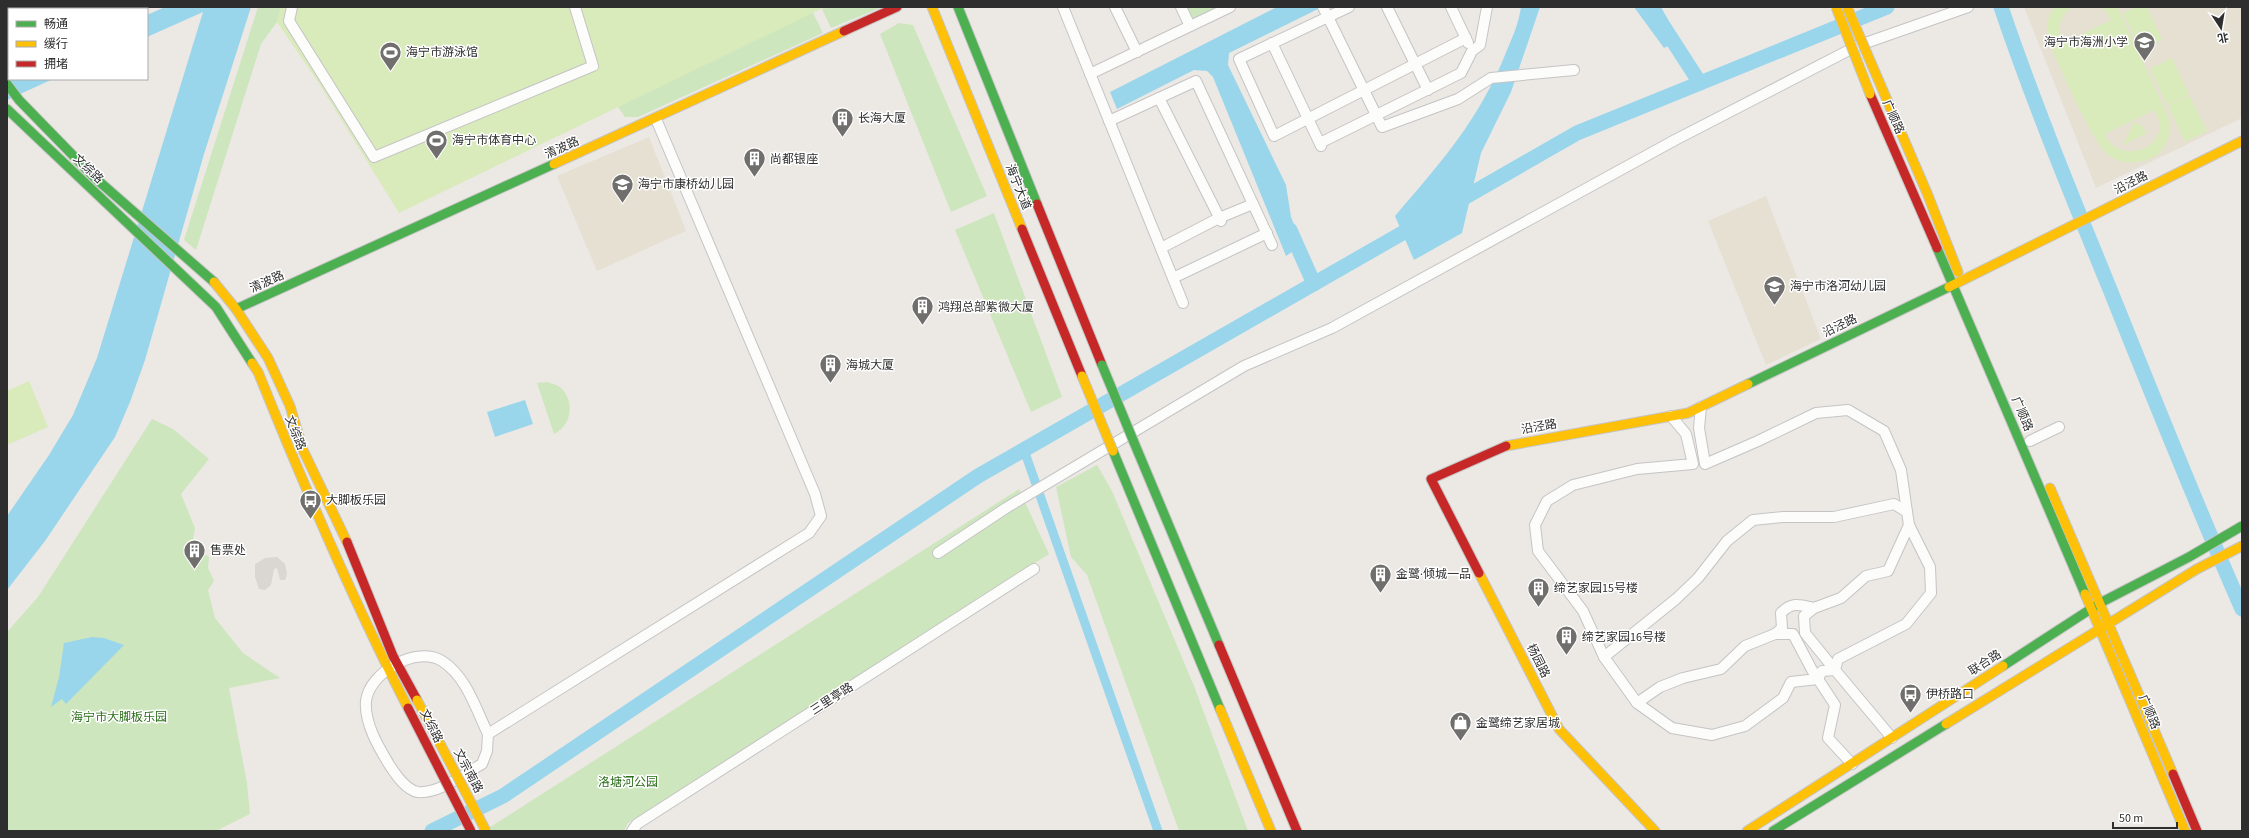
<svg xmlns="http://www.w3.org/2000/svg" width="2249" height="838" font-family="'Source Sans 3','Noto Sans SC',sans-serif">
  <rect width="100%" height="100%" fill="#ece8e4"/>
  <!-- education -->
  <g fill="#e6e0d3">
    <path d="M 2024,7 L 2242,7 L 2242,118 L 2096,188 Z"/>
    <path d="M 649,137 L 686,231 L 597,271 L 557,176 Z"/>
    <path d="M 1766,196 L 1821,339 L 1766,365 L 1708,221 Z"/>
  </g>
  <!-- green -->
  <g fill="#cee6be">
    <path d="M 258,7 L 281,7 L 277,22 L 261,44 L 196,250 L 184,240 Z"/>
    <path d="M 776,7 L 813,13 L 823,33 L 638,117 L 625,117 L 618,107 Z"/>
    <path d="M 825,7 L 882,7 L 831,28 L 822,9 Z"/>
    <path d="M 1185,7 L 1212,7 L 1214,11 L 1192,20 Z"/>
    <path d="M 899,23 L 913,25 L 987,196 L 951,212 L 880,34 Z"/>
    <path d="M 994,213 L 1062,397 L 1031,412 L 955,230 Z"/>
    <path d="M 548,382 C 552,384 559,385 562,389 C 575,403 571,426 554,434 L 537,383 Z"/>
    <path d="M 152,419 L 173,429 L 209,459 L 181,494 L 195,528 L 192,545 L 209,557 L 208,568 L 214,581 L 208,590 L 215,618 L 243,653 L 280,678 L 229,688 L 247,783 L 250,814 L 216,831 L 7,831 L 7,632 L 38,597 Z"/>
    <path d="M 1097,465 L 1112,491 L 1194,686 L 1248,831 L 1179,831 L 1087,575 L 1071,557 L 1056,487 Z"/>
    <path d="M 1019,489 L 1049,554 L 628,823 L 624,831 L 484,831 Z"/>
  </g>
  <!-- pitch -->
  <g fill="#d9eabb" fill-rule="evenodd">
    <path d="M 281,7 L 825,7 L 399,213 L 318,82 L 277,22 Z"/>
    <path d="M 2055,7 L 2073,7 C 2059,16 2057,29 2061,44 L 2111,20 L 2105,10 L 2100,7 L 2116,7 L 2120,12 L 2170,120 C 2171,134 2167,149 2154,157 C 2139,164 2121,165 2108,155 C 2094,145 2052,54 2048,36 C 2046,26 2048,15 2055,7 ZM 2154,110 C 2178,146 2118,169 2105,134 Z"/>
    <path d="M 2136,7 L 2147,7 L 2162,39 L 2140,49 L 2123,13 Z"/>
    <path d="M 2172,58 L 2189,94 L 2167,105 L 2150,69 Z"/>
    <path d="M 2189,95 L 2207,131 L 2185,142 L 2168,106 Z"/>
    <path d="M 2134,122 L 2141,125 L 2147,133 L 2123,145 Z"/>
    <path d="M 29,381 L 48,427 L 7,445 L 7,391 Z"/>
  </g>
  <!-- plaza -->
  <path fill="#dad6d2" d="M 277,557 L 285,564 L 287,574 L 285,580 L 280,580 L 277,568 L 274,569 L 271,585 L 265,590 L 259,589 L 255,577 L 255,564 L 265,558 Z"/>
  <!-- water -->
  <g fill="#99d6ec">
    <path d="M 165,7 L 251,7 L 204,154 L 145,360 L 130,402 L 115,437 L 45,541 L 7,590 L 7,516 L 49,455 L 73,415 L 97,358 L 203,12 L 147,37 L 147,15 Z"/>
    <path d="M 1277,7 L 1322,7 L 1229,53 L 1228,65 L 1286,185 L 1291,217 L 1302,245 L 1286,256 L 1213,77 L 1207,71 L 1194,70 L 1117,109 L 1110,92 Z"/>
    <path d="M 1521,7 L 1540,7 L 1511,92 L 1481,153 L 1462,233 L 1414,260 L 1395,216 C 1442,161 1480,119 1507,50 C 1513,36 1519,22 1521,7 Z"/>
    <path d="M 1634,7 L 1661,7 L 1679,40 L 1664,48 Z"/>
    <path d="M 9,77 L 9,79 L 53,79 L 7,100 L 7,78 Z"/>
    <path d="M 525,400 L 533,424 L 495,437 L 487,412 Z"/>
    <path d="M 92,637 L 104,638 L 124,645 L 66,704 L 62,699 L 51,707 L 59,677 L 64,643 Z"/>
  </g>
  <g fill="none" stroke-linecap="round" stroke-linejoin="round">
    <!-- canal -->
    <path stroke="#99d6ec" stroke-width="9" d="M 1024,450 L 1158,831"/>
    <!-- river -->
    <g stroke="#99d6ec" stroke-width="15">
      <path d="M 1651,7 L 1700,83"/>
      <path d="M 2001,7 C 2033,101 2071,194 2109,287 C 2152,394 2195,502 2242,609"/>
      <path d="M 1455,203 L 1577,133 L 1887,7"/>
      <path d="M 1290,230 L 1314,284"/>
      <path d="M 432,831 L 503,796 L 978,476 L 1420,223"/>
    </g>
    <defs>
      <g id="street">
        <path d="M 292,7 L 289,21 L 374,157 L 593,66 L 575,7"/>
        <path d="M 1063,7 L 1183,303"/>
        <path d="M 1115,7 L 1137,52"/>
        <path d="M 1181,7 L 1190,26"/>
        <path d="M 1323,7 L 1382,127 L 1458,99 L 1491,78 L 1574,70"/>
        <path d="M 1349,7 L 1239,59 L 1274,136 L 1466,38"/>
        <path d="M 1387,7 L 1428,90"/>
        <path d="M 1451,7 L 1468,43"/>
        <path d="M 1272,43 L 1321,146"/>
        <path d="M 1090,74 L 1230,7"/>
        <path d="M 1159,98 L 1221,221"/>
        <path d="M 1109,121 L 1196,81 L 1272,245"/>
        <path d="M 1320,143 L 1461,73 L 1472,51 L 1480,45 L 1487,7"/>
        <path d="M 1161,248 L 1219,218 L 1253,204"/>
        <path d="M 1173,278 L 1267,233"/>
        <path d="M 1701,407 L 1699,428 L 1705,464 L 1758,441 L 1816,413 L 1848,410 L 1884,431 L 1901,470 L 1907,512"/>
        <path d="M 1671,416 L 1686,434 L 1693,464 L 1637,469 L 1573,485 L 1547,501 L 1535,525 L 1538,551 L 1583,611 L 1604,657 L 1637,703 L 1660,687 L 1683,678 L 1721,669 L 1745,646 L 1775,634 L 1793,634 L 1812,670 L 1835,705 L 1828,738 L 1852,764"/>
        <path d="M 2030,441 L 2059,427"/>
        <path d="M 938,553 L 1006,508 L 1244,366 L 1332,328 L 1675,140 L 1857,46 L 1968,7"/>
        <path d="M 1775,634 L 1782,628 L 1781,613 C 1792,601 1801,605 1814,608"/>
        <path d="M 1604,657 L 1676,599 L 1698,578 L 1727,541 L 1753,520 L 1783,517 L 1834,517 L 1894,504 L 1907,512 L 1909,525 L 1930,567 L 1931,593 L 1906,624 L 1838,659 L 1835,670 L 1892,738"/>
        <path d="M 1835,670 L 1805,633 L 1804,616 L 1814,608 L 1841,598 L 1866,576 L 1888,571 L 1909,525"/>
        <path d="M 1637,703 L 1672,728 L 1712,735 L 1745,726 L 1783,698 L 1791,682 L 1818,679 L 1822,671 L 1835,670"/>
        <path d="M 488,734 C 476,709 466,676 442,661 C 416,645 369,673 366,701 C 364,723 379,748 390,766 C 396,775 406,790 418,792 C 439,794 464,774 482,764 L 487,751 L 488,734 L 809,533 L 821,516 L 815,494 L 656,119"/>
        <path d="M 632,831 L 637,824 L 1034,569"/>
      </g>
      <g id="fast">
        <path d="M 958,7 L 1037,204"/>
        <path d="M 7,84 L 19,100 L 94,177 L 214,282"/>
        <path d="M 7,109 L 216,307 L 252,363"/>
        <path d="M 1937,248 L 2085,594"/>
        <path d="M 236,309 L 554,164"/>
        <path d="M 1748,384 L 1949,287"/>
        <path d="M 1133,440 L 1219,645"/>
        <path d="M 1113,451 L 1220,709"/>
        <path d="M 2003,666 L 2100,603 L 2189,557 L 2242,526"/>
        <path d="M 1773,831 L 1946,724"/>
      </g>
      <g id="slow">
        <path d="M 932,7 L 1022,229"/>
        <path d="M 554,164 L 844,31"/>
        <path d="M 1927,193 L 1958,272"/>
        <path d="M 214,282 L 236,309 L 268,358 L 290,406 L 303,450 L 347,542"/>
        <path d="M 1949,287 L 2242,141"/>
        <path d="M 252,363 L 258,372 C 304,486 352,599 408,708"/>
        <path d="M 1506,446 L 1688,413 L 1748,384"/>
        <path d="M 2050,488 L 2173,774"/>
        <path d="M 1479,573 L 1559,729 L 1655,831"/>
        <path d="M 2085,594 L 2185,831"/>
        <path d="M 1220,709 L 1271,831"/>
        <path d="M 1946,724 L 2197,569 L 2242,546"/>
        <path d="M 1747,831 L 2003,666"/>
      </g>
      <g id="jam">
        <path d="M 844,31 L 897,7"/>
        <path d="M 1870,94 L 1937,248"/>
        <path d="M 1037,204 L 1102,365"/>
        <path d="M 1022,229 L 1082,376"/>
        <path d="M 347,542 L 393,656 L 417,700"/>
        <path d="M 1479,573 L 1431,479 L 1506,446"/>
        <path d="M 1219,645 L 1297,831"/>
        <path d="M 2173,774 L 2197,831"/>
      </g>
    </defs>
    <!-- street casing -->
    <use href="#street" stroke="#c5c4c5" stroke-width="12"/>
    <!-- fast casing -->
    <use href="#fast" stroke="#c5c4c5" stroke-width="11"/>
    <!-- slow casing -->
    <use href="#slow" stroke="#c5c4c5" stroke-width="11"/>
    <!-- jam casing -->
    <use href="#jam" stroke="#c5c4c5" stroke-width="11"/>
    <!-- street -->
    <use href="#street" stroke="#fcfcfb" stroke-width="10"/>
    <!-- fast -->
    <use href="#fast" stroke="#4caf50" stroke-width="9"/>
    <!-- slow -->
    <use href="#slow" stroke="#ffc107" stroke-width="9"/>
    <!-- jam -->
    <use href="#jam" stroke="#c62828" stroke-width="9"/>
    <defs>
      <path id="fast-bridge" d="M 1102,365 L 1133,440"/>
      <g id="slow-bridge">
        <path d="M 1836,7 L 1870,94"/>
        <path d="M 1847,7 L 1927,193"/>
        <path d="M 1082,376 L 1113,451"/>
        <path d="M 417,700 L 486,831"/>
      </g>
      <path id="jam-bridge" d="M 408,708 L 471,831"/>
    </defs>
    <!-- fast-bridge casing -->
    <use href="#fast-bridge" stroke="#c5c4c5" stroke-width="11" stroke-linecap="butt"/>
    <!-- slow-bridge casing -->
    <use href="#slow-bridge" stroke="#c5c4c5" stroke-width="11" stroke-linecap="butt"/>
    <!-- jam-bridge casing -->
    <use href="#jam-bridge" stroke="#c5c4c5" stroke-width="11" stroke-linecap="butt"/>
    <!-- fast-bridge -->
    <use href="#fast-bridge" stroke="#4caf50" stroke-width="9"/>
    <!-- slow-bridge -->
    <use href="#slow-bridge" stroke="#ffc107" stroke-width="9"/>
    <!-- jam-bridge -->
    <use href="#jam-bridge" stroke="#c62828" stroke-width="9"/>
  </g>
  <!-- icons -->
  <defs>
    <symbol id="school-pin" viewBox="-11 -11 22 30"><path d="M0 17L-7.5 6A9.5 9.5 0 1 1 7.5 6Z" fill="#706f6e" stroke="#fff"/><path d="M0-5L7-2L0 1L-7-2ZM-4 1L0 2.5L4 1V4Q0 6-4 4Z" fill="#fff"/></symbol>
    <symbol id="stadium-pin" viewBox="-11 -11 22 30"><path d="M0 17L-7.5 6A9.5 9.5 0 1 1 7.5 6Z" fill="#706f6e" stroke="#fff"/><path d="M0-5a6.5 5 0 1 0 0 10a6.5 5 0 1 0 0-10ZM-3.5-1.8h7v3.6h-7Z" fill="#fff"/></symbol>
    <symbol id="building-pin" viewBox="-11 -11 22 30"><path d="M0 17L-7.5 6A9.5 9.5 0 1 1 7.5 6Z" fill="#706f6e" stroke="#fff"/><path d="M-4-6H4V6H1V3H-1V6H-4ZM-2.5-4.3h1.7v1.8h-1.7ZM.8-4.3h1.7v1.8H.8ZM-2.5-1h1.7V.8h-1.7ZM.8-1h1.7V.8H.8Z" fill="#fff"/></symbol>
    <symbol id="bus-pin" viewBox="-11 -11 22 30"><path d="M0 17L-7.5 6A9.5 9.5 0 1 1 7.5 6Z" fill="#706f6e" stroke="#fff"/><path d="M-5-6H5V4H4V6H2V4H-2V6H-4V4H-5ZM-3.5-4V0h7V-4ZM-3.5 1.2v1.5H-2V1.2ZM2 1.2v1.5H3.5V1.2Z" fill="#fff"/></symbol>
    <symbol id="shop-pin" viewBox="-11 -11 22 30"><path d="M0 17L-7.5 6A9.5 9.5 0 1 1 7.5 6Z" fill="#706f6e" stroke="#fff"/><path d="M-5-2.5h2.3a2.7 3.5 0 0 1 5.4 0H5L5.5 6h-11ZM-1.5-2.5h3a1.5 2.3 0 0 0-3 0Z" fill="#fff"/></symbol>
  </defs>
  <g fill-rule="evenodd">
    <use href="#school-pin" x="2132" y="30" width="25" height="34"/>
    <use href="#stadium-pin" x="378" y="40" width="25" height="34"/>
    <use href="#building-pin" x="830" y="106" width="25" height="34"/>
    <use href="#stadium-pin" x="424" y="128" width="25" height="34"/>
    <use href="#building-pin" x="742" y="146" width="25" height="34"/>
    <use href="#school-pin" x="610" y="172" width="25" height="34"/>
    <use href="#school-pin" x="1762" y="274" width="25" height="34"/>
    <use href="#building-pin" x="910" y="294" width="25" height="34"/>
    <use href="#building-pin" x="818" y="352" width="25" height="34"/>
    <use href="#bus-pin" x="298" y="488" width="25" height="34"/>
    <use href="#building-pin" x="182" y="538" width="25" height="34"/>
    <use href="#building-pin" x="1368" y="562" width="25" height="34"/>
    <use href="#building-pin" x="1526" y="576" width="25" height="34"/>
    <use href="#building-pin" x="1554" y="624" width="25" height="34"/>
    <use href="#bus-pin" x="1898" y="682" width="25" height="34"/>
    <use href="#shop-pin" x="1448" y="710" width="25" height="34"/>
  </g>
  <g text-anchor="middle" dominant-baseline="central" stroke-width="3" stroke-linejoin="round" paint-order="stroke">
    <!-- poi labels -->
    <g font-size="12" fill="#2e2e2e" stroke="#fff" text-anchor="start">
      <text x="2128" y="42" text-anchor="end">海宁市海洲小学</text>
      <text x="406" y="52">海宁市游泳馆</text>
      <text x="858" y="118">长海大厦</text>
      <text x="452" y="140">海宁市体育中心</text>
      <text x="770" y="159">尚都银座</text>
      <text x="638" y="184">海宁市康桥幼儿园</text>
      <text x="1790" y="286">海宁市洛河幼儿园</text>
      <text x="938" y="307">鸿翔总部紫微大厦</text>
      <text x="846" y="365">海城大厦</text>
      <text x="326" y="500">大脚板乐园</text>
      <text x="210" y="550">售票处</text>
      <text x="1396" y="574">金鹭·倾城一品</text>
      <text x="1554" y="588">缔艺家园15号楼</text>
      <text x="1582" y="637">缔艺家园16号楼</text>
      <text x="1926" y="694">伊桥路口</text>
      <text x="1476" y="723">金鹭缔艺家居城</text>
    </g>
    <!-- street labels -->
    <g font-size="12" fill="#2e2e2e" stroke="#fff">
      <text transform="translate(1893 117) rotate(66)">广顺路</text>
      <text transform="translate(562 148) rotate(-24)">清波路</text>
      <text transform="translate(88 169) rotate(43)">文综路</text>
      <text transform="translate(2131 183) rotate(-27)">沿泾路</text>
      <text transform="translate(1018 187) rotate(68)">海宁大道</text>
      <text transform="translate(267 282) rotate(-24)">清波路</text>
      <text transform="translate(1840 326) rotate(-26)">沿泾路</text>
      <text transform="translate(2022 414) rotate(67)">广顺路</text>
      <text transform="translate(1539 427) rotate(-10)">沿泾路</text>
      <text transform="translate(295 433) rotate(68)">文综路</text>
      <text transform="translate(1538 661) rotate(63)">杨园路</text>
      <text transform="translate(1985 663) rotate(-33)">联合路</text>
      <text transform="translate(832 699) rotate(-33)">三里亭路</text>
      <text transform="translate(2149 712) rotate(67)">广顺路</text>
      <text transform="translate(431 726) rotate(63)">文综路</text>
      <text transform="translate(468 771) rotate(62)">文宗南路</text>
    </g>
    <!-- park labels -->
    <g font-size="12" fill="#2c6e1b" stroke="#fff">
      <text x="119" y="717">海宁市大脚板乐园</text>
      <text x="628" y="782">洛塘河公园</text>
    </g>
  </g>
  <!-- border -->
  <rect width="2249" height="838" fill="none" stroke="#2e2e2e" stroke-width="16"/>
  <!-- legend -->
  <rect x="8" y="8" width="140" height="72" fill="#ffffff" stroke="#ababab"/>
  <rect x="16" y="21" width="20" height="6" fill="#4caf50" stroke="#ababab"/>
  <text x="44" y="28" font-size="12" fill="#2e2e2e">畅通</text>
  <rect x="16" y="41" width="20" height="6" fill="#ffc107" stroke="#ababab"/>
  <text x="44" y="48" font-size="12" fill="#2e2e2e">缓行</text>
  <rect x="16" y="61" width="20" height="6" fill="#c62828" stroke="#ababab"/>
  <text x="44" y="68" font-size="12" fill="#2e2e2e">拥堵</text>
  <!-- north arrow -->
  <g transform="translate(2221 28) rotate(168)" stroke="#ffffff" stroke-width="3" paint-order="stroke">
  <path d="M0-3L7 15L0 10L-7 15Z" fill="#2e2e2e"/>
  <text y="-6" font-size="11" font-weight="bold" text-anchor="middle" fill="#2e2e2e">北</text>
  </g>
  <!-- scale -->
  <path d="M2113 822v6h64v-6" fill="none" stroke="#2e2e2e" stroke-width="2"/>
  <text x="2119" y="822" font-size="12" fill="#2e2e2e" stroke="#ffffff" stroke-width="3" paint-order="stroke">50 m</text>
</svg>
